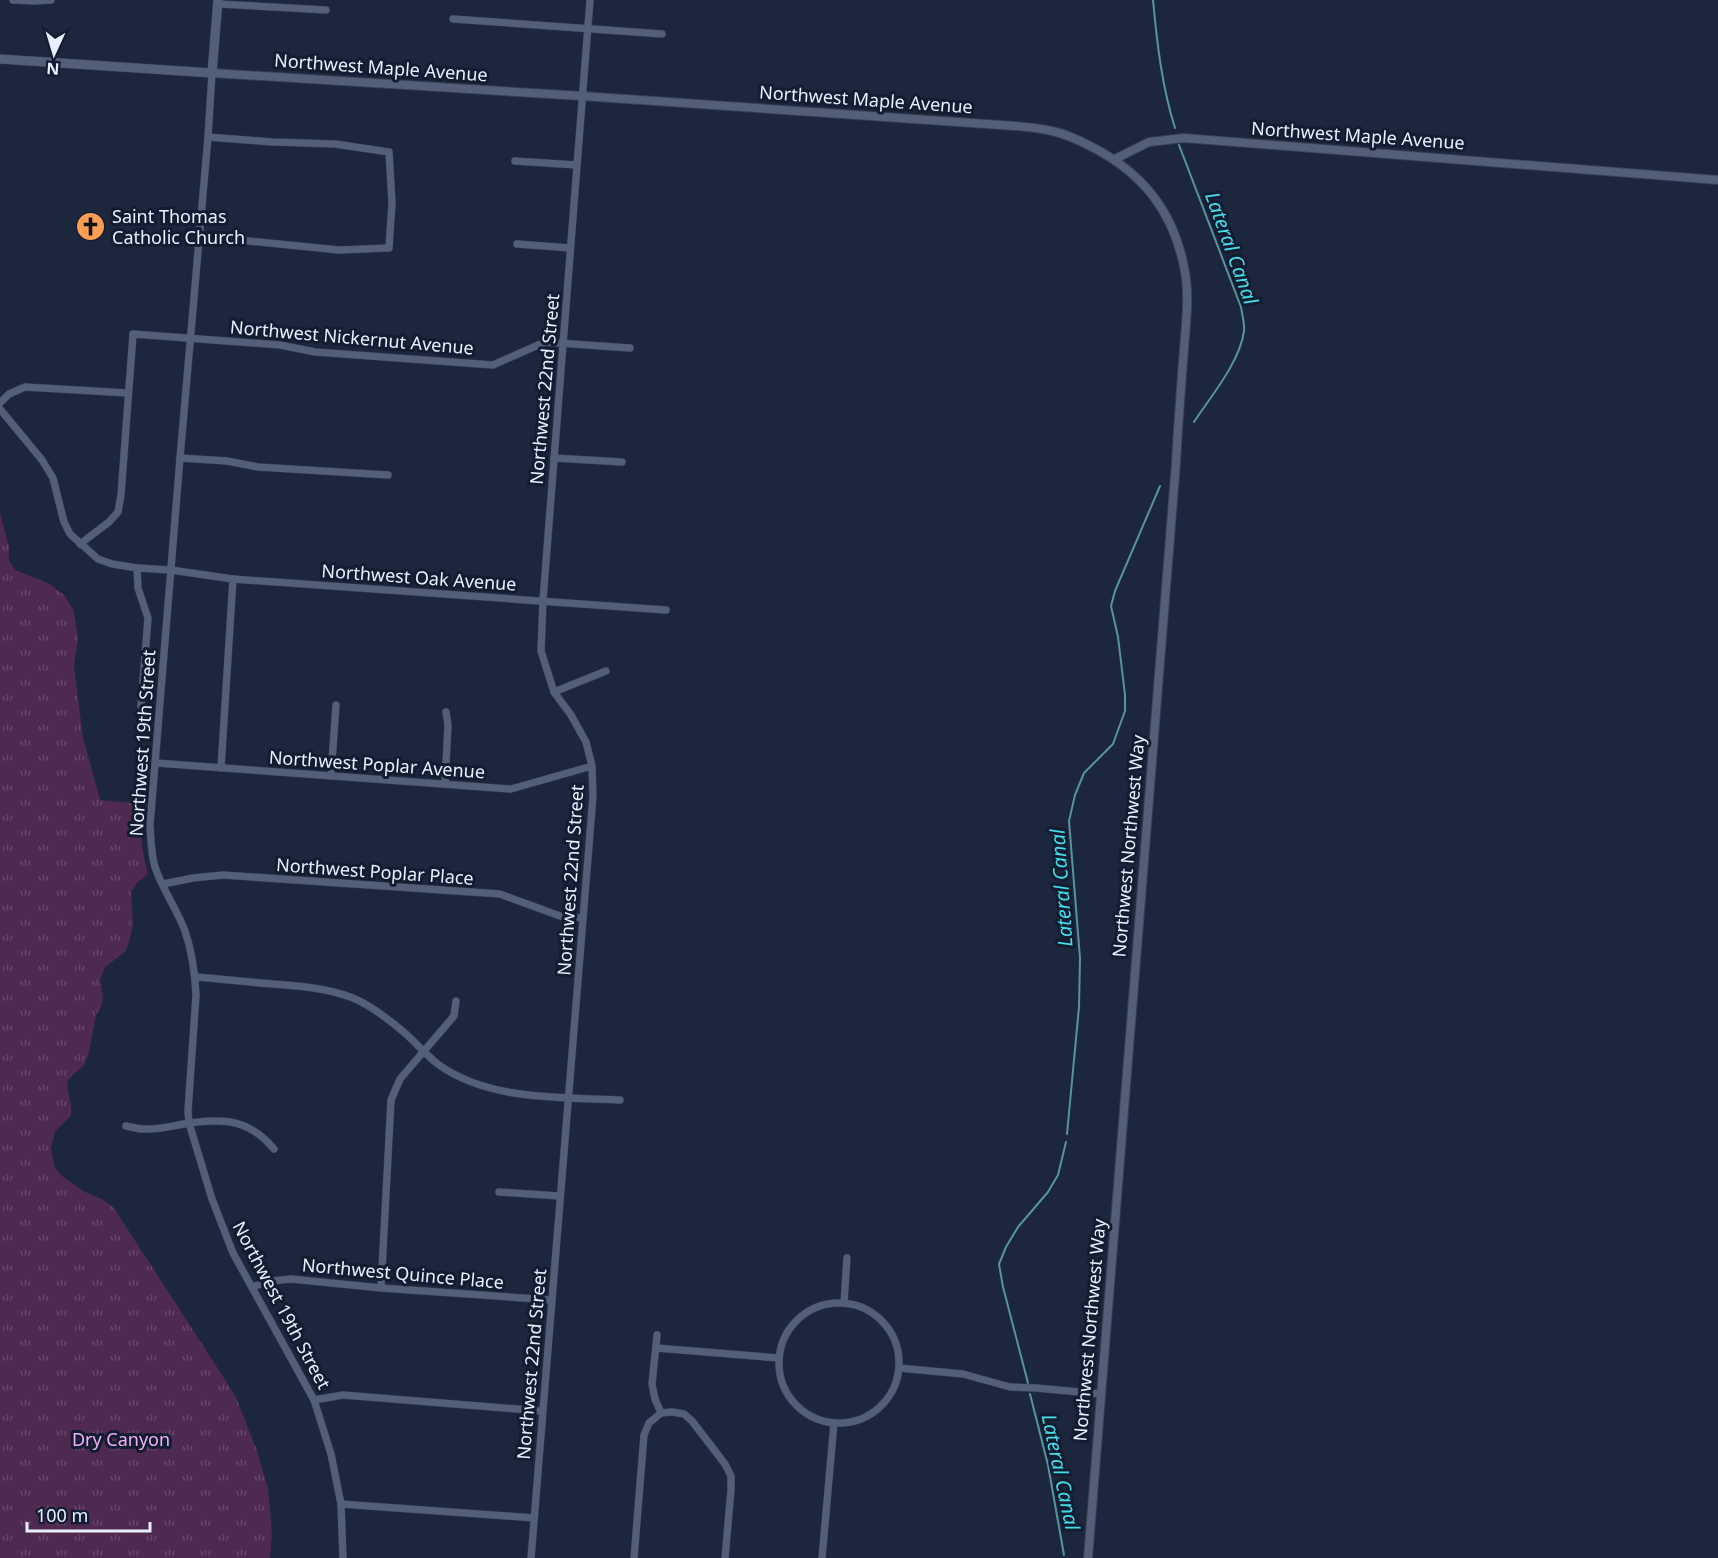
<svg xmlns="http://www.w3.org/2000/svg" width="1718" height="1558" font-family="'Noto Sans',sans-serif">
  <defs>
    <pattern id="grass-tufts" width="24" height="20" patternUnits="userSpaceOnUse" patternTransform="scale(1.5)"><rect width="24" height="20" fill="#4e2950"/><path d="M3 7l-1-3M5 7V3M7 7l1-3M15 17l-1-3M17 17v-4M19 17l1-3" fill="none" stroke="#68486a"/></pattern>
  </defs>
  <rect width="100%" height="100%" fill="#1c263c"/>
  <!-- grass -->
  <path fill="url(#grass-tufts)" d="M 0,513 L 9,547 L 9,560 L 15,570 L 50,584 L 64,595 L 74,611 L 78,639 L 74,666 L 83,737 L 100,800 L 142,804 C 140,833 141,846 148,874 L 138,882 L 131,892 L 133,924 L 129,942 L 125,952 L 105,967 L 100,980 L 103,997 L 101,1007 L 96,1015 L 89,1053 L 84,1065 L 68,1080 C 66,1094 73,1103 71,1116 L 55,1131 L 51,1149 L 55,1168 L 62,1176 L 83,1191 L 102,1199 L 114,1208 L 235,1395 L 256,1448 L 268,1488 L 272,1532 L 270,1558 L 0,1558 Z"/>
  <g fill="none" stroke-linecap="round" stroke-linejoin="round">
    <!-- stream -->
    <g stroke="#58949e" stroke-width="2">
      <path d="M 1153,0 C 1157,43 1162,87 1175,128"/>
      <path d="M 1179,145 L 1241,307 C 1242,315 1245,324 1244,331 C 1240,362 1211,396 1194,422"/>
      <path d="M 1067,1134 L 1079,1007 L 1080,958 L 1069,821 L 1075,795 L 1084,773 L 1113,744 L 1125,711 L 1125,695 L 1118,637 L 1111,606 L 1115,591 L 1160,486"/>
      <path d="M 1028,1383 L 1003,1287 L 999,1264 L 1006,1247 L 1018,1227 L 1048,1192 L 1058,1175 L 1066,1142"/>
      <path d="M 1030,1394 L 1048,1465 L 1064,1555"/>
    </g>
    <defs>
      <g id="minor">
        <path d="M 13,0 L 34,1 L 51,0"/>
        <path d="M 218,4 L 326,10"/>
        <path d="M 453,19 L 662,34"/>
        <path d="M 212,73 L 208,137 L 180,458 L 150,825 C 151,839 151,854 155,867 C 162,889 177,909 185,931 C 192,952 195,972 196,995 L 188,1111 L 189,1123 L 212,1199 L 233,1253 L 314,1400 L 331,1454 L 341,1504 L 343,1558"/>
        <path d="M 515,161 L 576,165"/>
        <path d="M 199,236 L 339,250 L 389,248 L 392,203 L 389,152 L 335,144 L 272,142 L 208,137"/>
        <path d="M 517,244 L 570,248"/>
        <path d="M 0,403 L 9,394 L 25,387 L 128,393"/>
        <path d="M 0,409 L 42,460 L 53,478 L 64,522 L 70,534 L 98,559 L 112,564 L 137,568 L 171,570 L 233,579 L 666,610"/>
        <path d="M 180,458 L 227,461 L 258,467 L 388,475"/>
        <path d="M 554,458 L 622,462"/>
        <path d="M 80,544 L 109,522 L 118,512 L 121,495 L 133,334 L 280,345 L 315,352 L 493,365 L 545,342 L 630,348"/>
        <path d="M 137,568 L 138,588 L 148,618 L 141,706"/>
        <path d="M 554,692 L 606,671"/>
        <path d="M 156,763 L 511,789 L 592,766"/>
        <path d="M 221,768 L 233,579"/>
        <path d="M 331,776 L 336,705"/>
        <path d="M 445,784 L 448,725 L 446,712"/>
        <path d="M 163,884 L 193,878 L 223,875 L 500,894 L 560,916 L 583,918"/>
        <path d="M 196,977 C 221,979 247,982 273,984 C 300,986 327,988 353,998 C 370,1005 392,1022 406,1034 C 417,1044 427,1056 439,1065 C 490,1101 561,1097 620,1100"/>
        <path d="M 126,1126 C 132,1127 138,1129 144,1129 C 160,1130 175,1125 190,1123 C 225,1118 250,1120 274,1149"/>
        <path d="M 499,1192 L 559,1196"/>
        <path d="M 252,1287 L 271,1281 L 291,1279 L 381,1288 L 551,1300"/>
        <path d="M 381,1288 L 391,1100 L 400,1079 L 454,1016 L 456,1001"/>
        <circle cx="839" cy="1363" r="60"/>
        <path d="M 844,1303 L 847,1258"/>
        <path d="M 657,1335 L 652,1384 L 655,1399 L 661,1413"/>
        <path d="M 656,1348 L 778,1358"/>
        <path d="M 899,1368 L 963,1374 L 1010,1387 L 1036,1388 L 1101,1394"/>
        <path d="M 314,1400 L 343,1395 L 542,1411"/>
        <path d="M 341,1504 L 534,1518"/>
        <path d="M 531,1558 L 593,796 L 592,766 L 586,742 L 571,715 L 554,692 L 541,651 L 543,600 L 590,0"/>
        <path d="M 634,1558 L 644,1435 L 649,1423 L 661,1413 L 672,1412 L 684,1414 L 692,1421 L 725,1464 L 731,1476 L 731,1490 L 725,1558"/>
        <path d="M 822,1558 L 834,1423"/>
      </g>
      <g id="tertiary">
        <path d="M 212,73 L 582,96 L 1015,126 C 1027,127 1040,128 1052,131 C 1066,134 1081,141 1094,148 C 1143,174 1173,211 1184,267 C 1190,294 1186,322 1184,349 C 1181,387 1178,425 1176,463 L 1088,1558"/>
        <path d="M 1115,159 L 1149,142 L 1184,138 L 1718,180"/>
      </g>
      <path id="secondary" d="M 0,59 L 212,73 L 218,0"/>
    </defs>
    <!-- minor casing -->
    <use href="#minor" stroke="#384053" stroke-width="8"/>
    <!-- tertiary casing -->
    <use href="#tertiary" stroke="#384053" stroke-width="10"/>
    <!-- secondary casing -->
    <use href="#secondary" stroke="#384053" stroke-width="10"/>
    <!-- minor -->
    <use href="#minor" stroke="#535f78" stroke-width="7"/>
    <!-- tertiary -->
    <use href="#tertiary" stroke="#535f78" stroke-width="8"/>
    <!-- secondary -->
    <use href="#secondary" stroke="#535f78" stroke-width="9"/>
  </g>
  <!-- icons -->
  <defs>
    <symbol id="church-disc" viewBox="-11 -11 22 22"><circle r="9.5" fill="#fc9d54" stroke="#131d32"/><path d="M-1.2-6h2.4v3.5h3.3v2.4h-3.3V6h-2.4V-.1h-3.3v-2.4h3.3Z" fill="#111"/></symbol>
  </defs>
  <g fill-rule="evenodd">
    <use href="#church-disc" x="74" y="210" width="33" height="33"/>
  </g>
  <g text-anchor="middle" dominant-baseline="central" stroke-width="6" stroke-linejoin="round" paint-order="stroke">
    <!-- street labels -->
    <g font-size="18" fill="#e8f0ff" stroke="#131d32">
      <text transform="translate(381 67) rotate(4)">Northwest Maple Avenue</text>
      <text transform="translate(866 99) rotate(4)">Northwest Maple Avenue</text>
      <text transform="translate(1358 135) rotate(4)">Northwest Maple Avenue</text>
      <text transform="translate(352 337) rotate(5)">Northwest Nickernut Avenue</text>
      <text transform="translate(544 389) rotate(-85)">Northwest 22nd Street</text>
      <text transform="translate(419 577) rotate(4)">Northwest Oak Avenue</text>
      <text transform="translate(142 743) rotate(-86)">Northwest 19th Street</text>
      <text transform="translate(377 764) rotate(4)">Northwest Poplar Avenue</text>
      <text transform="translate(1128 846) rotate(-85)">Northwest Northwest Way</text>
      <text transform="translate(375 871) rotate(4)">Northwest Poplar Place</text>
      <text transform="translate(570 880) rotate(-86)">Northwest 22nd Street</text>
      <text transform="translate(403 1273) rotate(5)">Northwest Quince Place</text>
      <text transform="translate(282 1305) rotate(62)">Northwest 19th Street</text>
      <text transform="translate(1089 1330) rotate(-85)">Northwest Northwest Way</text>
      <text transform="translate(531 1364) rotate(-85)">Northwest 22nd Street</text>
    </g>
    <!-- poi labels -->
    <g font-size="18" fill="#e8f0ff" stroke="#131d32" text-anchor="start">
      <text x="112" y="216">Saint Thomas<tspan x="112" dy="21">Catholic Church</tspan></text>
    </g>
    <!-- park labels -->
    <g font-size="18" fill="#f4aef7" stroke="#131d32">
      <text x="121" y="1439">Dry Canyon</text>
    </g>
    <!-- water labels -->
    <g font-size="20" font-style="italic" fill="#44dce9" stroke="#131d32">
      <text transform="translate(1232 248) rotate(70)">Lateral Canal</text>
      <text transform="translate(1061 888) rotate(-94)">Lateral Canal</text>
      <text transform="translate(1061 1472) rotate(78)">Lateral Canal</text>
    </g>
  </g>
  <!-- north arrow -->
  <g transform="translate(54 54) rotate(184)" stroke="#131d32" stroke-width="4.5" paint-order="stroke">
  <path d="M0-4.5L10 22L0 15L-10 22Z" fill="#e8f0ff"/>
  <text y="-9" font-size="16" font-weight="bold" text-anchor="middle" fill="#e8f0ff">N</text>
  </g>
  <!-- scale -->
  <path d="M27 1522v9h123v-9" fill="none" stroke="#e8f0ff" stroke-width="3"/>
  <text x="36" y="1522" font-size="18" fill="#e8f0ff" stroke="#131d32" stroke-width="4.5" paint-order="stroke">100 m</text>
</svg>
